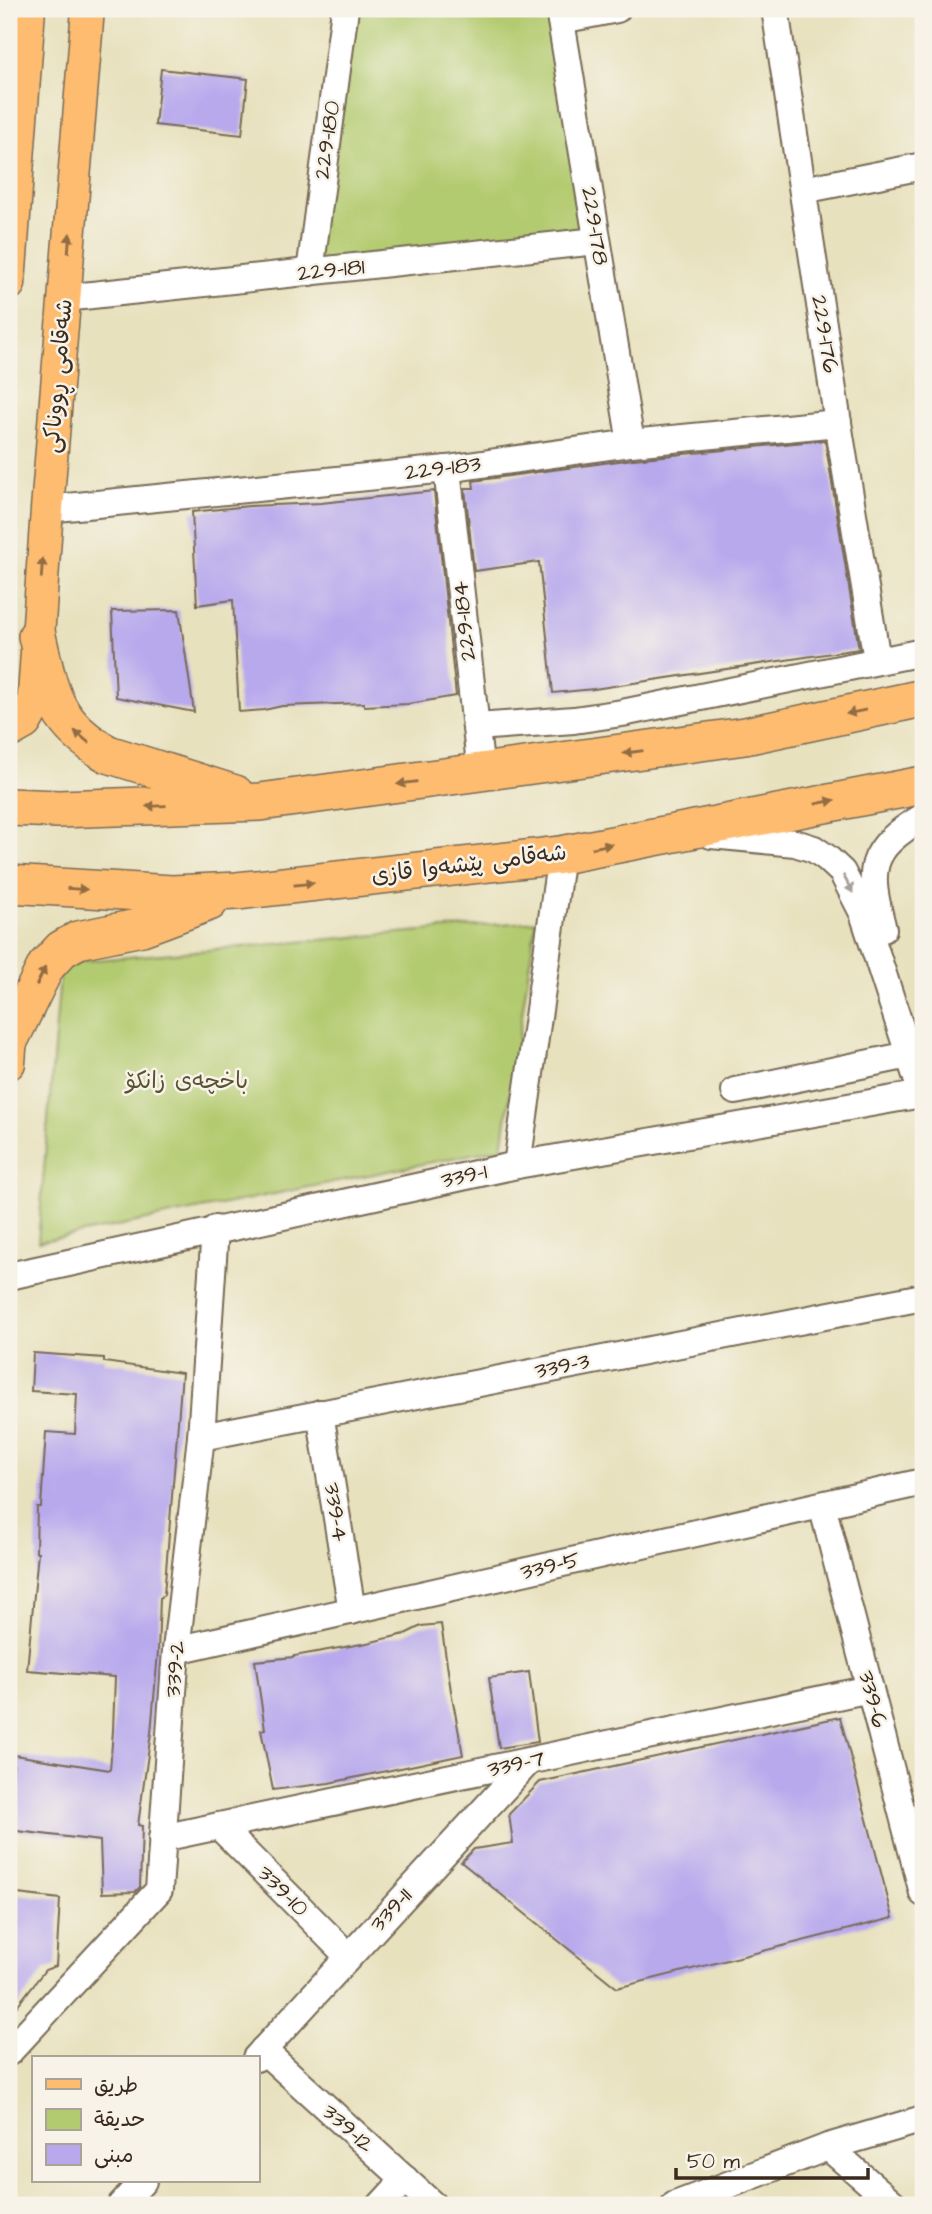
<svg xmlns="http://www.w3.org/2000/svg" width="932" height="2214" font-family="'Architects Daughter','Playpen Sans Arabic',sans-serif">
  <rect width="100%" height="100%" fill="#f7f3e8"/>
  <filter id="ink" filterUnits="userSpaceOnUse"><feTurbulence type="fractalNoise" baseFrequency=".0143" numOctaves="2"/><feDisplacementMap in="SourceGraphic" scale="14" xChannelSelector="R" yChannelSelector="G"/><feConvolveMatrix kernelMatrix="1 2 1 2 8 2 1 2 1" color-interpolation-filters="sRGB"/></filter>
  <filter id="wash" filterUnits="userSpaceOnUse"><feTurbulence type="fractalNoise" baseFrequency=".00686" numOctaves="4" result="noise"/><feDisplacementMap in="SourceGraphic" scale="28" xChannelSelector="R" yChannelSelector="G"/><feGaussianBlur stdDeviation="1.57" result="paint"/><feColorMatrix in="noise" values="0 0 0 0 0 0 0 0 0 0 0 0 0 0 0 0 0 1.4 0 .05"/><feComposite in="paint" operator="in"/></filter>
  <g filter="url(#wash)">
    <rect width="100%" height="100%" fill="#e8e1be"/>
    <!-- green -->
    <g fill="#b3cb70" stroke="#777a47" stroke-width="2">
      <path d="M 345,9 L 559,9 L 597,241 L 310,272 Z"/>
      <path d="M 536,921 L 502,1148 L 38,1242 L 61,963 Z"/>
    </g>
    <g id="blocks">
      <!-- building -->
      <g fill="#b8a9ed">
        <path d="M 161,69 L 248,79 L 242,135 L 155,125 Z"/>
        <path d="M 825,440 L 859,649 L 594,689 L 553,693 L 539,562 L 474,571 L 465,488 L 474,488 L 473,481 L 633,459 Z"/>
        <path d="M 434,491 L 456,696 L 408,704 L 364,706 L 364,703 L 282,706 L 264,710 L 239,712 L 233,600 L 197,605 L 192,512 L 249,506 L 321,503 Z"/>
        <path d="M 179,610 L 194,712 L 116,697 L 112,611 Z"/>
        <path d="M 33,1353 L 104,1358 L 104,1362 L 182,1373 L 164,1595 L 160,1598 L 158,1652 L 151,1733 L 138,1825 L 142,1826 L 140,1887 L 135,1892 L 102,1893 L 100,1841 L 9,1830 L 14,1755 L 110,1770 L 113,1730 L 115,1677 L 27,1670 L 38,1552 L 36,1552 L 37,1507 L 41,1507 L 46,1432 L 75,1434 L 77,1394 L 31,1391 Z"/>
        <path d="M 441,1624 L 451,1691 L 463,1755 L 329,1783 L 273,1790 L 261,1730 L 265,1729 L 255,1661 L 294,1657 L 294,1656 L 367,1643 L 405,1634 L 421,1626 Z"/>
        <path d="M 529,1672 L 538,1742 L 499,1748 L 489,1678 Z"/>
        <path d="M 840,1717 L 893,1918 L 617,1988 L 461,1862 L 474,1849 L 513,1843 L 509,1814 L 540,1782 Z"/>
        <path d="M 9,1893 L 60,1899 L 56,1966 L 45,1970 L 9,2016 Z"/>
      </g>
    </g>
  </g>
  <g filter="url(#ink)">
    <use href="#blocks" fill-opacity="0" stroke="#786a56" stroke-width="2"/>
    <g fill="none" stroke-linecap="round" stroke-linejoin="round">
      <defs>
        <g id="minor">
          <path d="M 559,9 L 631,443"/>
          <path d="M 775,9 L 838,423 L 877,660"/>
          <path d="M 561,20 L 617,9"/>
          <path d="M 803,190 L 923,166"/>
          <path d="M 310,272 L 345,9"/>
          <path d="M 64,298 L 597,241"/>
          <path d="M 447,469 L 481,773"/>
          <path d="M 47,509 L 447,469 L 631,443 L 838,423"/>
          <path d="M 476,727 L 574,720 L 622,713 L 923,652"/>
          <path d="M 711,835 L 795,843 L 814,849 L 827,858 L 842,872 L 863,913 L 923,1097"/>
          <path d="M 883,929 C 867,869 867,850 923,817"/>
          <path d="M 735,1091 L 909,1055"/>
          <path d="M 517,1165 L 561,855"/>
          <path d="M 9,1276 L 517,1165 L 922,1094"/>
          <path d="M 320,1413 L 352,1611"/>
          <path d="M 201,1437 L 923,1297"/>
          <path d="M 822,1505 L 923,1893"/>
          <path d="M 176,1650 L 923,1482"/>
          <path d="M 219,1826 L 348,1956"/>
          <path d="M 162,1838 L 870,1689"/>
          <path d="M 263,2050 L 433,2205"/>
          <path d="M 9,2052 L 159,1890 L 176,1650 L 201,1437 L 215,1229"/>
          <path d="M 256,2058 L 528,1762"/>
          <path d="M 828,2147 L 895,2205"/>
          <path d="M 121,2205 L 143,2181"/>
          <path d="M 381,2205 L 405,2179"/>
          <path d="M 675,2205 L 828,2147 L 923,2119"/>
        </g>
        <g id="major">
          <path d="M 9,284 L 29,9"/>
          <path d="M 9,732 L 25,723 L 33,709 L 47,509 L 88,9"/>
          <path d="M 9,1013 L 11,1037 L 9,1063"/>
        </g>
        <g id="highway">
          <path d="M 37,636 C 50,692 53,723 108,754 L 235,794"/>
          <path d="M 9,807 L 58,809 L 260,802 L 745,736 L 923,698"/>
          <path d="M 9,884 L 172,894 L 237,891 L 561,855 L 923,785"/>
          <path d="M 11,1037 L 46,966 L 62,949 L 78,940 L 142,927 L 209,902"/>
        </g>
      </defs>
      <!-- minor casing -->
      <use href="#minor" stroke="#786a56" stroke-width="30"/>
      <!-- major casing -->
      <use href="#major" stroke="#786a56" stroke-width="35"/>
      <!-- highway casing -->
      <use href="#highway" stroke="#786a56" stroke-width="40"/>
      <!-- minor -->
      <use href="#minor" stroke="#fff" stroke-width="26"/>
      <!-- major -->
      <use href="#major" stroke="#fdbc70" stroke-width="32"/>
      <!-- highway -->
      <use href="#highway" stroke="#fdbc70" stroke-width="37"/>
    </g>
    <!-- one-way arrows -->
    <defs><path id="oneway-solid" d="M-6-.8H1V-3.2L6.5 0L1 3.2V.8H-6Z" transform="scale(1.75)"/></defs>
    <g fill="#926c43">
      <use href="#oneway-solid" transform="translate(69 243) rotate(-85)"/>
      <use href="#oneway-solid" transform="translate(42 568) rotate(-86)"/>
      <use href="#oneway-solid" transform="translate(856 712) rotate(168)"/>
      <use href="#oneway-solid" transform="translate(82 737) rotate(-140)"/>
      <use href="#oneway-solid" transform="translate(633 752) rotate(172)"/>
      <use href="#oneway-solid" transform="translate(407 783) rotate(173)"/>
      <use href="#oneway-solid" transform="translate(825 802) rotate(-11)"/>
      <use href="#oneway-solid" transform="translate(156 806) rotate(178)"/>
      <use href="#oneway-solid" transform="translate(602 846) rotate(-11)"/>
      <use href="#oneway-solid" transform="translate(304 884) rotate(-6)"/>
      <use href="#oneway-solid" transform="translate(77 889) rotate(3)"/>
      <use href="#oneway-solid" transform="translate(41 976) rotate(-64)"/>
    </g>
    <use fill="#a79f9a" href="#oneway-solid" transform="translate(848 884) rotate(62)"/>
  </g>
  <g text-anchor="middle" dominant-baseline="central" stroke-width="5" stroke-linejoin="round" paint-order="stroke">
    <!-- street labels -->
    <g font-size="23" fill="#3b2a1e" stroke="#f7f3e8">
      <text transform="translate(327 140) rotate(-82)">229-180</text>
      <text transform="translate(595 226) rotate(81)">229-178</text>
      <text transform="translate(331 270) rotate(-6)">229-181</text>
      <text transform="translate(825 334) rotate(81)">229-176</text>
      <text transform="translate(58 376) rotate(-85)">شەقامی ڕووناکی</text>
      <text transform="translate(443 468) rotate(-7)">229-183</text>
      <text transform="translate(464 621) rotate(-96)">229-184</text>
      <text transform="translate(469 864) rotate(-7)">شەقامی پێشەوا قازی</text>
      <text transform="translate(464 1176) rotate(-12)">339-1</text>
      <text transform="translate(562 1366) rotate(-11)">339-3</text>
      <text transform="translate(336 1512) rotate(81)">339-4</text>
      <text transform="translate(550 1566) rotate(-13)">339-5</text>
      <text transform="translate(175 1669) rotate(-85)">339-2</text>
      <text transform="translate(873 1699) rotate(75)">339-6</text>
      <text transform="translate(516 1764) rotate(-12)">339-7</text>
      <text transform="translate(283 1891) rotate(45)">339-10</text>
      <text transform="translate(391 1910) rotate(-47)">339-11</text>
      <text transform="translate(348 2128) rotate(42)">339-12</text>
    </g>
    <!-- park labels -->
    <g font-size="23" fill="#595232" stroke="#f7f3e8">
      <text x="187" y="1081">باخچەی زانکۆ</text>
    </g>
  </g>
  <!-- margin -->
  <rect width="932" height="2214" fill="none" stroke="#f7f3e8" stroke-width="35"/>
  <!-- legend -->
  <rect x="32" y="2056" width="228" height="126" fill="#f7f3e8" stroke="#aca397" stroke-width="2"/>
  <rect x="46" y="2079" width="35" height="10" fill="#fdbc70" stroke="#aca397" stroke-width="2"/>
  <text x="94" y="2092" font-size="21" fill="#3b2a1e">طريق</text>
  <rect x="46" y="2109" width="35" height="21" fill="#b3cb70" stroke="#aca397" stroke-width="2"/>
  <text x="94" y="2126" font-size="21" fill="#3b2a1e">حديقة</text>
  <rect x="46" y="2144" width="35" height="21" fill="#b8a9ed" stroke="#aca397" stroke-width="2"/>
  <text x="94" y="2162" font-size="21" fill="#3b2a1e">مبنى</text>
  <!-- scale -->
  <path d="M676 2168v10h192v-10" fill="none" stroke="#3b2a1e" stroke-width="3.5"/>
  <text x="687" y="2168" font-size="21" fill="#3b2a1e" stroke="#f7f3e8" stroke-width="5" paint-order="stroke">50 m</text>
</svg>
